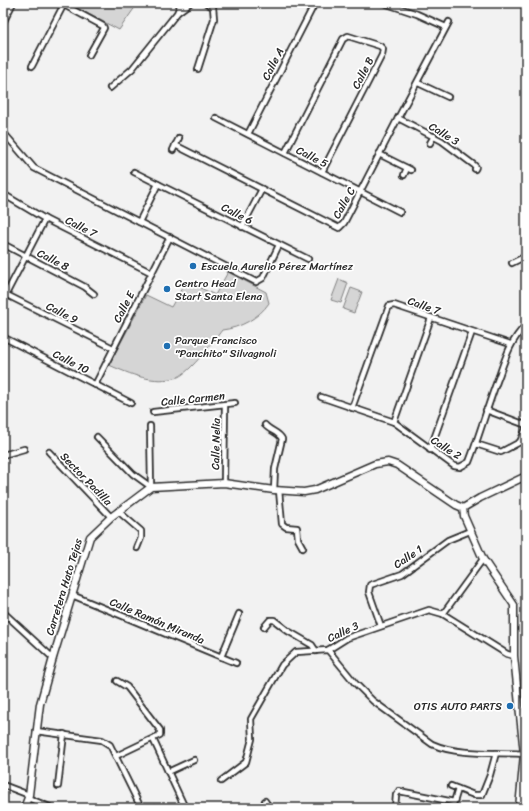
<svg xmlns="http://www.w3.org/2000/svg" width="529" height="811" font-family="Sriracha,sans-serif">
  <rect width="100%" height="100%" fill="#f2f2f2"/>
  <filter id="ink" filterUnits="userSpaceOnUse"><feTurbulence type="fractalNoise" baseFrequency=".025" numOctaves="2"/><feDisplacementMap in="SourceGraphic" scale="8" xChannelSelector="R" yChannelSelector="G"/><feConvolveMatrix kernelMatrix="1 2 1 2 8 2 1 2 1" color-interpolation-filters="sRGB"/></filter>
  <g filter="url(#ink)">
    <!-- green -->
    <g fill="#d5d5d5" stroke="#808080">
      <path d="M 71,3 L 138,3 L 119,30 L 72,5 Z"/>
      <path d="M 228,272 L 266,292 L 269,303 C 259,318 240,328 222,330 C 214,341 190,372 178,377 C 154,385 130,374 109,365 L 146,295 L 171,307 L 186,281 L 215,295 Z"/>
      <path d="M 339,279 L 348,283 L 341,303 L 331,300 Z"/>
      <path d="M 351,288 L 362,292 L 354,313 L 343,309 Z"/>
    </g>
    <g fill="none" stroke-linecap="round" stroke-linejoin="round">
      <defs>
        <g id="street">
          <path d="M 384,3 L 417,14 L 446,27"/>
          <path d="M 64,5 L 103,26 L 104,28 L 89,55"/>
          <path d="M 178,12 L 190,3"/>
          <path d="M 3,23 L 13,3"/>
          <path d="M 32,66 L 64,4"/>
          <path d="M 198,69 L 214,19 L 213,7 L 206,3"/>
          <path d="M 418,83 L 448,97"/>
          <path d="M 110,88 L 132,69 L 177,13 L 181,3"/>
          <path d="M 216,118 L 400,212"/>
          <path d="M 398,118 L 442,141 L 474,165 L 476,167 L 475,169"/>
          <path d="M 3,132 L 34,168 L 256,282 L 263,278 L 279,245"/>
          <path d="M 248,134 L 315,3"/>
          <path d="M 430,143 L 434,136"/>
          <path d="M 175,145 L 339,228 L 344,223 L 398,118 L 449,22"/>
          <path d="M 173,150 L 179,138"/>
          <path d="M 285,153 L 343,39 L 348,36 L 380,46 L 383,49 L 382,55 L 322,172"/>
          <path d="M 379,154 L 411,170"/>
          <path d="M 134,172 L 308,259"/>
          <path d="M 404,175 L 407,168"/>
          <path d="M 3,194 L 45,219 L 152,273"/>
          <path d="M 139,222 L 158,184"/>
          <path d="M 242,227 L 262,189"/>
          <path d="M 3,244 L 85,287 L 94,294"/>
          <path d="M 512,263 L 526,256"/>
          <path d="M 3,293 L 113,348"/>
          <path d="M 3,300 L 45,219"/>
          <path d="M 3,337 L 131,403"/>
          <path d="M 95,385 L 170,237"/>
          <path d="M 321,397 L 394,422 L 454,466 L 460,467 L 469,462 C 480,434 488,404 499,376 C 506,356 511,340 526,325"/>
          <path d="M 352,408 L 389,306 L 394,305 L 510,344"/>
          <path d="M 486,410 L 526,425"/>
          <path d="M 153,412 L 235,403"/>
          <path d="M 394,422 L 431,318"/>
          <path d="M 265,425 C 270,431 279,432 282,439 L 275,469 L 274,490"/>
          <path d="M 150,426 L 151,487"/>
          <path d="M 97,437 L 133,474 L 151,487"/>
          <path d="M 476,444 L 501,452 L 520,442 L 525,431"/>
          <path d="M 430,450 L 472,332"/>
          <path d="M 49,452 L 111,517"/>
          <path d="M 3,455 L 24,449"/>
          <path d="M 224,483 L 225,405"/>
          <path d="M 279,490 L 282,524 L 286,527 L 297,528 L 298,539 L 303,548"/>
          <path d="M 118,511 L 141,531 L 141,538 L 137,548"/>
          <path d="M 72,595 L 236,663"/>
          <path d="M 3,612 L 53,658"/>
          <path d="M 443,614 L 483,559"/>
          <path d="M 381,626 L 369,592 L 370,585 L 402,574 L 448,540 L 470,531"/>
          <path d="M 264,627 L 270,620 L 274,620 L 288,631 L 312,645 L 316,651"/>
          <path d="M 328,650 L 355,683 L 373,701 L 432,744 C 458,756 497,752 526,754"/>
          <path d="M 221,657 L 239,614"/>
          <path d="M 36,731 L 102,740 L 110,745 L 141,808"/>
          <path d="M 153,739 L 185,808"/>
          <path d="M 116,756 L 160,735 L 160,730 L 127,687 L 117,681"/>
          <path d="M 168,772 L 194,760"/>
          <path d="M 221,781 L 246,762 L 252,739 L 251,719 L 282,665 L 296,652 L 328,650 L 347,638 L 429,610 L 443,614 L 507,654 L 514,656"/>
          <path d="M 3,785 L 29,795"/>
          <path d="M 58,786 L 64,734"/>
          <path d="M 451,786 L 474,795 L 482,795 L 490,775 L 496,753"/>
          <path d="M 28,798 L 52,808"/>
          <path d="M 265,801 L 270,808"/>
          <path d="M 395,808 L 396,795 L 399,791 L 454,802 L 458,789"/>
        </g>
        <g id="secondary">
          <path d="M 463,508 L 464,516 L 483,559 L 514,605 L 514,656 L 524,754 L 519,808"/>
          <path d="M 24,808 L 29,795 L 40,704 L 53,658 L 90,537 L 111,517 L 151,487 L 224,483 L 274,490 L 304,492 L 315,490 L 375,464 L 388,462 L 397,465 L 456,505 L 463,508 L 480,498 L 526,476"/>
        </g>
      </defs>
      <!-- street casing -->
      <use href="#street" stroke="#2b2b2b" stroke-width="8"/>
      <!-- secondary casing -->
      <use href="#secondary" stroke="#2b2b2b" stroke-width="9"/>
      <!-- street -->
      <use href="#street" stroke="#fff" stroke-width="4.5"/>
      <!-- secondary -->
      <use href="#secondary" stroke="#fff" stroke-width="6"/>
    </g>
  </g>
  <!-- markers -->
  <g fill="#1f6fb2" stroke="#fff" stroke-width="1.5">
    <circle cx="193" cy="266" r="4"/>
    <circle cx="167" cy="289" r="4"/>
    <circle cx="167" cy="346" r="4"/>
    <circle cx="510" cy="706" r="4"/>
  </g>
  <g text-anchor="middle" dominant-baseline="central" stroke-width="3.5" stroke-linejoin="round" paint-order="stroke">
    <!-- street labels -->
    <g font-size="11" fill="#2b2b2b" stroke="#fff">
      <text transform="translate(273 64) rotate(-63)">Calle A</text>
      <text transform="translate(363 73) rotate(-63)">Calle B</text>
      <text transform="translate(444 134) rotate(32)">Calle 3</text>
      <text transform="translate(312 157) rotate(27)">Calle 5</text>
      <text transform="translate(344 203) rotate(-61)">Calle C</text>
      <text transform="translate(237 214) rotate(27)">Calle 6</text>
      <text transform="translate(81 227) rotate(27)">Calle 7</text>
      <text transform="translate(53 260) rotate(27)">Calle 8</text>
      <text transform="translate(424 306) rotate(19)">Calle 7</text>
      <text transform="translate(124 307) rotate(-63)">Calle E</text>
      <text transform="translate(62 313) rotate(27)">Calle 9</text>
      <text transform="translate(71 362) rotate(27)">Calle 10</text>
      <text transform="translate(193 399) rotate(-6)">Calle Carmen</text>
      <text transform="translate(216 444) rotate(-89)">Calle Nelia</text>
      <text transform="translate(446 448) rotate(32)">Calle 2</text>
      <text transform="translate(86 479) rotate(46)">Sector Padilla</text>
      <text transform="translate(408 557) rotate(-34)">Calle 1</text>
      <text transform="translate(64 587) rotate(-73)">Carretera Hato Tejas</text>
      <text transform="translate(157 621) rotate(23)">Calle Ramón Miranda</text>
      <text transform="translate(343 632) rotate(-25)">Calle 3</text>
    </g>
    <!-- poi labels -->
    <g font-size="11" fill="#2b2b2b" stroke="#fff" text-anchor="start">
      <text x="201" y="266">Escuela Aurelio Pérez Martínez</text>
      <text x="175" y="283">Centro Head<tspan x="175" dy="13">Start Santa Elena</tspan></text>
      <text x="175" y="340">Parque Francisco<tspan x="175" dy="13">"Panchito" Silvagnoli</tspan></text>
      <text x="502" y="706" text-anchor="end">OTIS AUTO PARTS</text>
    </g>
  </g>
  <!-- margin -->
  <rect width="529" height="811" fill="none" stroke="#fff" stroke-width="16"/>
  <rect x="8" y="8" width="513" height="795" fill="none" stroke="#2b2b2b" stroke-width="1.5" filter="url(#ink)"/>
</svg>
